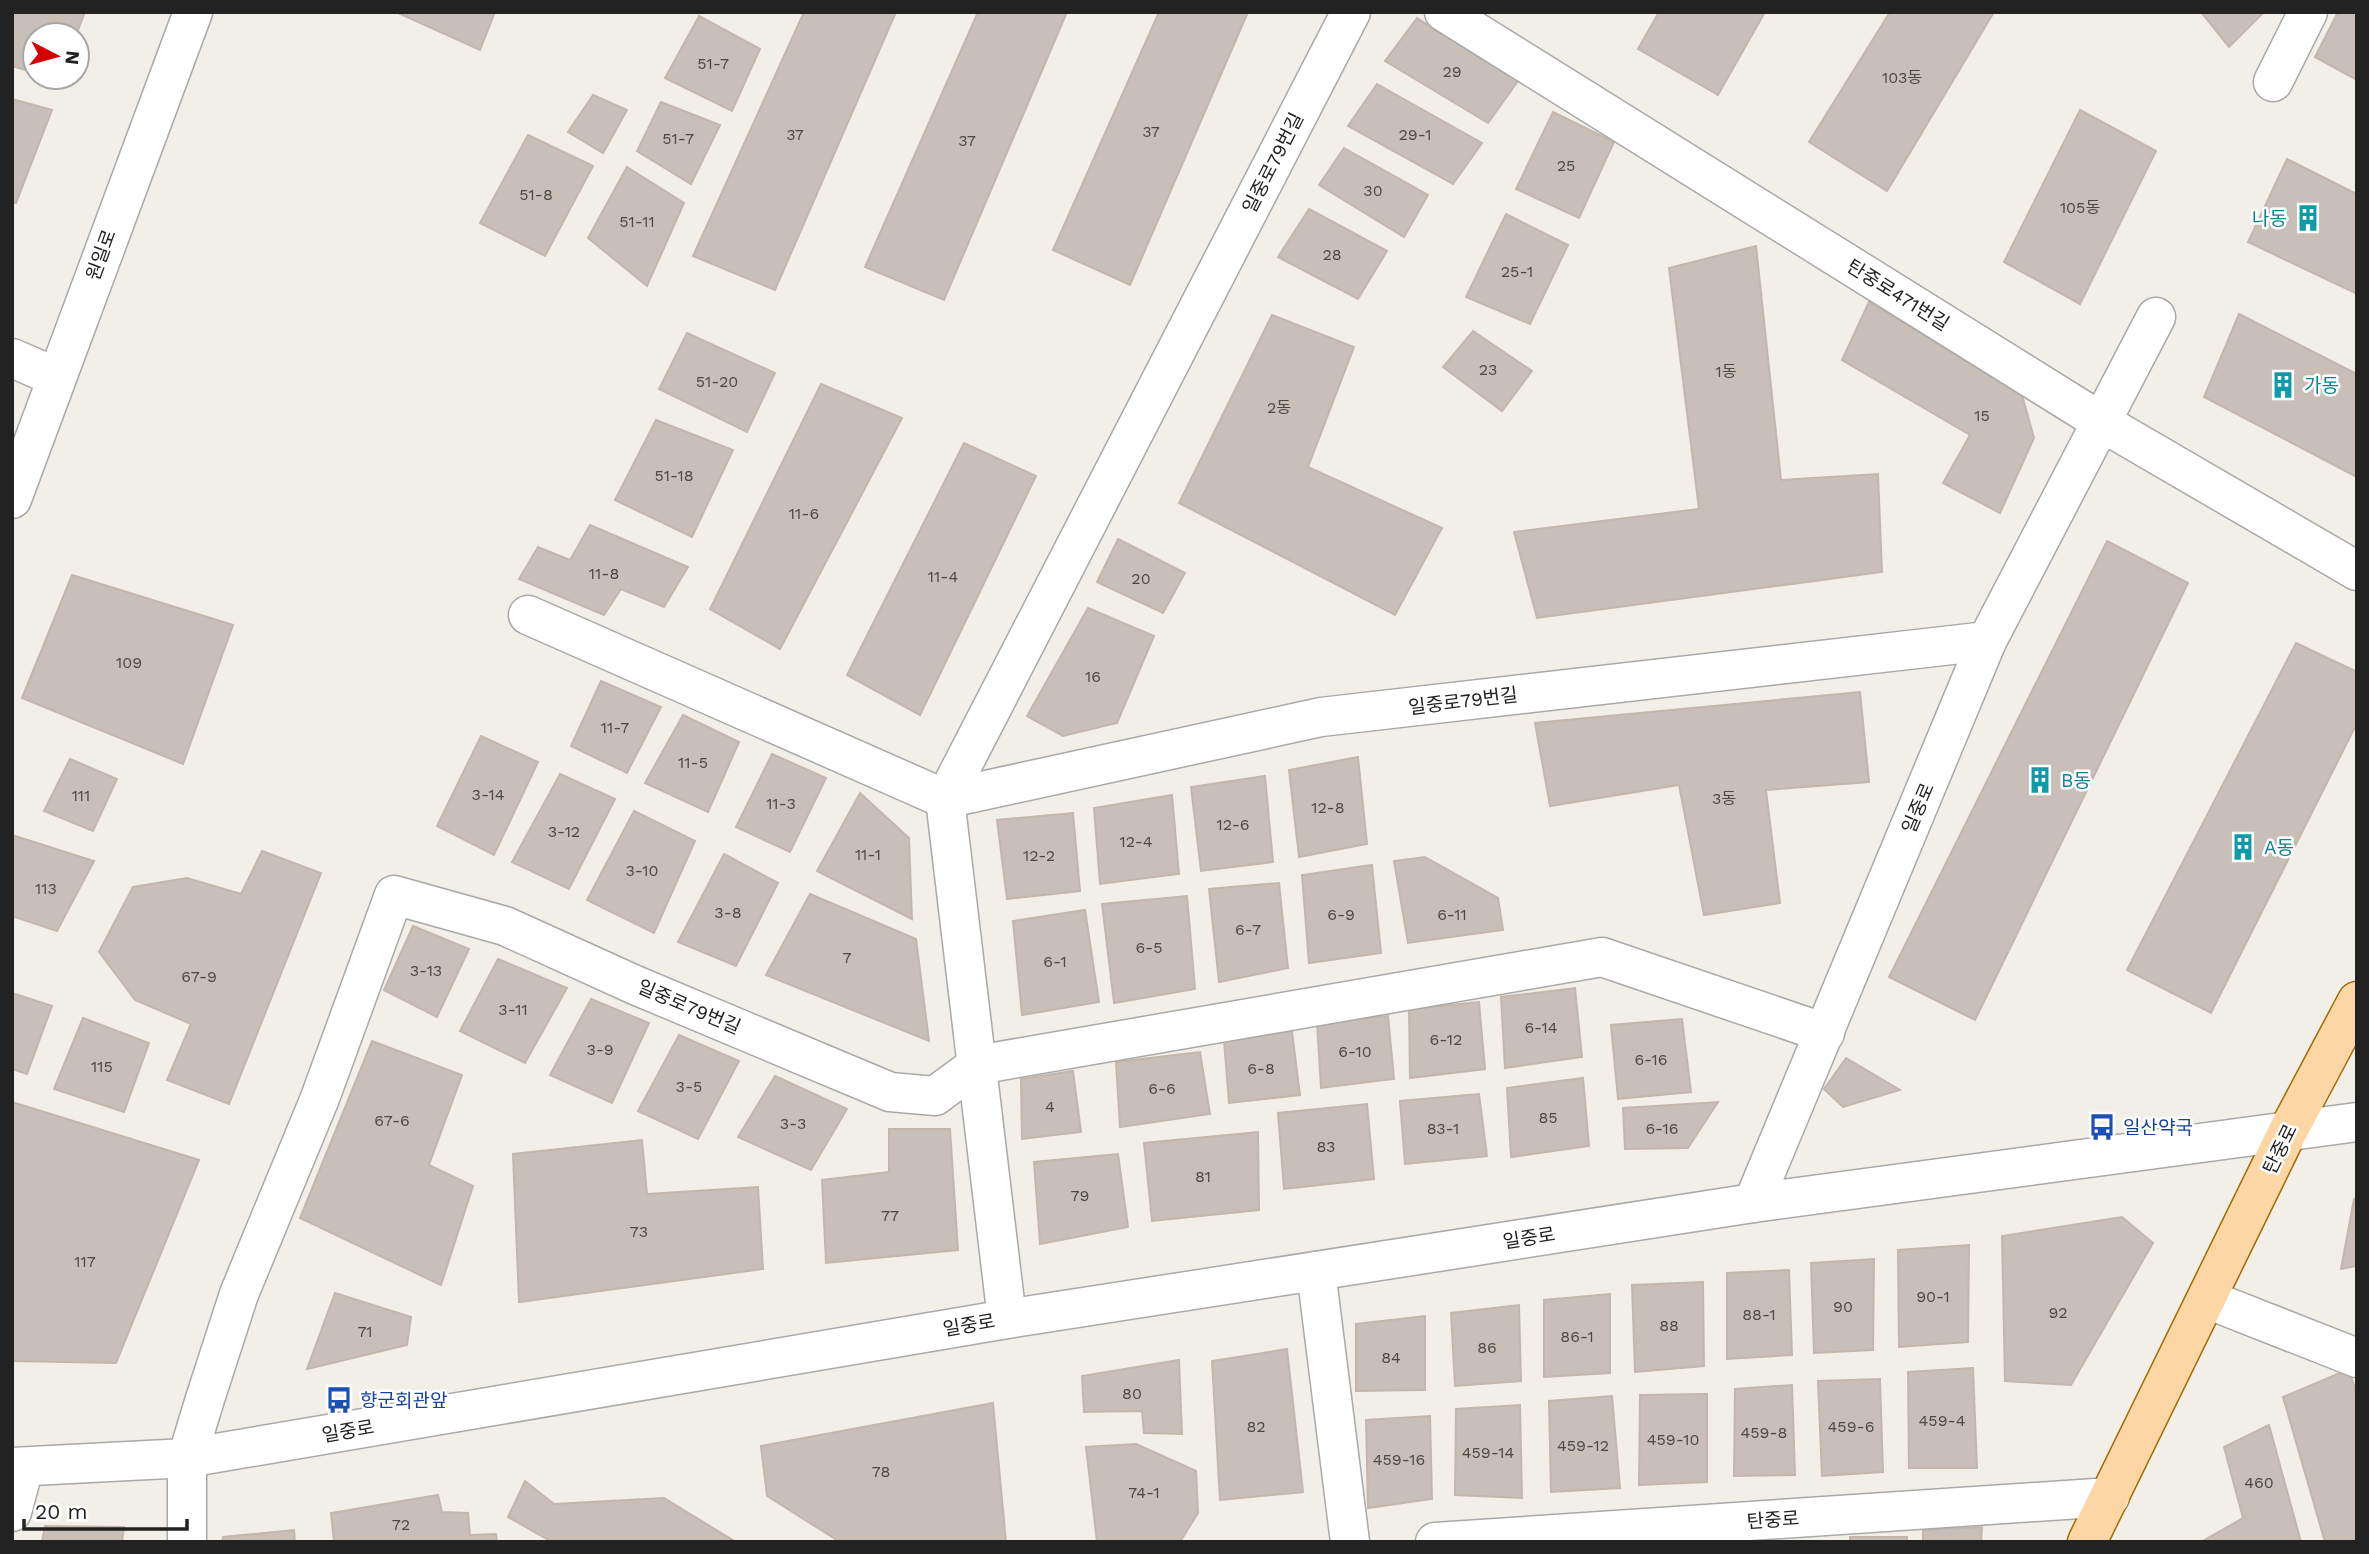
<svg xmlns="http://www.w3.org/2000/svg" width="2369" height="1554" font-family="'Work Sans','Noto Sans KR',sans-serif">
  <rect width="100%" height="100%" fill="#f2efe9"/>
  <!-- building -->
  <g fill="#c7bfb8" stroke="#c4b6ab" stroke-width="2">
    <path d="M 12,12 L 85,12 L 76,35 L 35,35 L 35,73 L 12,66 Z"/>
    <path d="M 396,12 L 495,12 L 480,50 Z"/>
    <path d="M 804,12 L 896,12 L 775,290 L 693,256 Z"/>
    <path d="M 978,12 L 1067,12 L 944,300 L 865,267 Z"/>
    <path d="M 1159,12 L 1248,12 L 1130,285 L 1053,250 Z"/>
    <path d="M 1659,12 L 1765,12 L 1718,95 L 1638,49 Z"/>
    <path d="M 1890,12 L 1994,12 L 1887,191 L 1809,142 Z"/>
    <path d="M 2201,12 L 2264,12 L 2229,47 Z"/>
    <path d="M 2338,12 L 2357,12 L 2357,80 L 2315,57 Z"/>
    <path d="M 699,16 L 760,49 L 732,111 L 665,78 Z"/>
    <path d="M 1417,18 L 1518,81 L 1488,123 L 1385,61 Z"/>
    <path d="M 1377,84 L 1482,143 L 1453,184 L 1348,126 Z"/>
    <path d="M 593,95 L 627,110 L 603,153 L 568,132 Z"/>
    <path d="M 12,99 L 52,110 L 16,203 L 12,202 Z"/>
    <path d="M 661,102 L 720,125 L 691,184 L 637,151 Z"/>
    <path d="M 2080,110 L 2156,151 L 2080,304 L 2004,262 Z"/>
    <path d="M 1553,112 L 1614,142 L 1579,218 L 1516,189 Z"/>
    <path d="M 528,135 L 593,166 L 545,256 L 480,223 Z"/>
    <path d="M 1344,148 L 1428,195 L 1404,237 L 1319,185 Z"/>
    <path d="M 2287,159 L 2357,194 L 2357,294 L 2248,242 Z"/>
    <path d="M 627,167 L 684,203 L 647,286 L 588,238 Z"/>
    <path d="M 1309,209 L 1387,251 L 1358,299 L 1278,257 Z"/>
    <path d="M 1506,214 L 1568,245 L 1530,324 L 1466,297 Z"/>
    <path d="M 1756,246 L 1781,480 L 1878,474 L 1882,572 L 1537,618 L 1514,532 L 1699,509 L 1669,268 Z"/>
    <path d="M 1869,302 L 2022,395 L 2034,438 L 2000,513 L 1943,483 L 1970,435 L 1842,360 Z"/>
    <path d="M 2239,314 L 2357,374 L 2357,477 L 2204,397 Z"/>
    <path d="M 1272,315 L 1354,347 L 1308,467 L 1442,528 L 1395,615 L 1179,503 Z"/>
    <path d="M 1473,331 L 1532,371 L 1502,411 L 1443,367 Z"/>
    <path d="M 687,333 L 775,373 L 747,432 L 659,389 Z"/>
    <path d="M 821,384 L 902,418 L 780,649 L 710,609 Z"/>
    <path d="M 656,420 L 733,450 L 692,537 L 615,500 Z"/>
    <path d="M 964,443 L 1036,476 L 920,715 L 847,675 Z"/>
    <path d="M 590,525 L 688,567 L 664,607 L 621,589 L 604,615 L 519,579 L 538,547 L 570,560 Z"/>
    <path d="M 1118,539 L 1185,573 L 1163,613 L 1097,582 Z"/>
    <path d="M 2107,541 L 2188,583 L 1975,1020 L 1889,977 Z"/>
    <path d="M 72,575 L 233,625 L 183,764 L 22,698 Z"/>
    <path d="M 1088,608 L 1154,636 L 1117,723 L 1063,736 L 1027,716 Z"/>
    <path d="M 2296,643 L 2357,672 L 2357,723 L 2211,1013 L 2127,970 Z"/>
    <path d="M 601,681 L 661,707 L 627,773 L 571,746 Z"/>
    <path d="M 1860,692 L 1869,782 L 1766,790 L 1780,903 L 1704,915 L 1679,785 L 1550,806 L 1535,723 Z"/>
    <path d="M 683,715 L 739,742 L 708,812 L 645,783 Z"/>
    <path d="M 481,736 L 538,762 L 494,855 L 437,826 Z"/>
    <path d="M 772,754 L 826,778 L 790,852 L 736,827 Z"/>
    <path d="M 1358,757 L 1367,844 L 1299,857 L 1289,770 Z"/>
    <path d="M 70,759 L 117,779 L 93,831 L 44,811 Z"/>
    <path d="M 560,774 L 615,799 L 569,889 L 512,862 Z"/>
    <path d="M 1265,776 L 1273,862 L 1201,871 L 1191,787 Z"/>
    <path d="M 860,793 L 909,838 L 912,919 L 817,871 Z"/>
    <path d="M 1172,795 L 1179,874 L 1100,884 L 1094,808 Z"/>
    <path d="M 634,811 L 695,841 L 654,933 L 587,900 Z"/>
    <path d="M 1073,813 L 1080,891 L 1007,899 L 997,820 Z"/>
    <path d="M 12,835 L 94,861 L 57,931 L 12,916 Z"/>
    <path d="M 262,851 L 321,873 L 229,1104 L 167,1080 L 191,1024 L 135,1000 L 99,952 L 133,887 L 187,878 L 241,894 Z"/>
    <path d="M 724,854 L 778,883 L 736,966 L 678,942 Z"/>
    <path d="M 1425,857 L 1498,898 L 1503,930 L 1408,943 L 1394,861 Z"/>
    <path d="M 1372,865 L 1381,953 L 1309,963 L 1302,875 Z"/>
    <path d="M 1279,883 L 1288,968 L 1219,982 L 1209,889 Z"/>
    <path d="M 810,894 L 916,939 L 929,1041 L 766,975 Z"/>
    <path d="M 1187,896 L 1195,989 L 1114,1003 L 1102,904 Z"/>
    <path d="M 1085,910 L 1099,1002 L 1022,1015 L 1013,921 Z"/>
    <path d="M 413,926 L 469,949 L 437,1017 L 384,990 Z"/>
    <path d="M 498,959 L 567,988 L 525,1063 L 460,1031 Z"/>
    <path d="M 1575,988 L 1582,1057 L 1505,1068 L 1501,997 Z"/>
    <path d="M 12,993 L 52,1006 L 27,1074 L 12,1069 Z"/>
    <path d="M 591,999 L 649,1023 L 612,1103 L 550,1075 Z"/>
    <path d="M 1479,1002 L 1485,1069 L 1410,1078 L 1409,1009 Z"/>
    <path d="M 1388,1016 L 1394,1079 L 1321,1088 L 1317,1023 Z"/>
    <path d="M 83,1018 L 149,1043 L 124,1112 L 54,1089 Z"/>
    <path d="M 1682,1019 L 1691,1092 L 1618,1099 L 1611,1025 Z"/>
    <path d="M 1292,1031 L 1300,1095 L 1229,1103 L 1224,1040 Z"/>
    <path d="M 679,1035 L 739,1061 L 698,1139 L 638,1111 Z"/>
    <path d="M 372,1041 L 462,1075 L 429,1165 L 473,1186 L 441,1285 L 300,1218 Z"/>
    <path d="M 1200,1052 L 1210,1114 L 1120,1127 L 1116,1062 Z"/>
    <path d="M 1846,1058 L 1900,1090 L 1843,1107 L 1824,1089 Z"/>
    <path d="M 1073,1071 L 1081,1132 L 1022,1139 L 1021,1079 Z"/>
    <path d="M 775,1076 L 847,1109 L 811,1170 L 738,1137 Z"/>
    <path d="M 1583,1078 L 1589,1146 L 1511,1157 L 1507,1088 Z"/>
    <path d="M 1479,1094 L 1487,1156 L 1405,1164 L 1400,1101 Z"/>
    <path d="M 12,1102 L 199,1160 L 116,1363 L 12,1361 Z"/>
    <path d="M 1718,1102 L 1688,1148 L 1625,1149 L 1623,1108 Z"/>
    <path d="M 1367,1104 L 1374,1179 L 1284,1189 L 1278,1113 Z"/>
    <path d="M 889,1129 L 950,1129 L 958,1250 L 826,1263 L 822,1180 L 889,1172 Z"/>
    <path d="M 1258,1132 L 1259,1210 L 1152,1221 L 1144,1143 Z"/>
    <path d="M 642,1140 L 647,1194 L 758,1187 L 763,1269 L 519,1302 L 513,1154 Z"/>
    <path d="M 1118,1154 L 1128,1227 L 1040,1244 L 1034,1162 Z"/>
    <path d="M 2357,1198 L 2357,1266 L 2341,1269 L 2354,1199 Z"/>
    <path d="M 2122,1217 L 2153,1243 L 2071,1385 L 2005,1381 L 2002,1236 Z"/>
    <path d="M 1969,1245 L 1968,1342 L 1899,1347 L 1898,1250 Z"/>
    <path d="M 1874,1259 L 1873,1350 L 1814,1353 L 1811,1263 Z"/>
    <path d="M 1789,1270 L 1792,1355 L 1727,1359 L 1727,1273 Z"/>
    <path d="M 1703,1282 L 1704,1366 L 1635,1372 L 1632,1285 Z"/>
    <path d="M 335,1293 L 411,1317 L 407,1345 L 307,1369 Z"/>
    <path d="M 1610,1294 L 1610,1373 L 1544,1377 L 1544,1300 Z"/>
    <path d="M 1519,1305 L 1521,1381 L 1455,1386 L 1451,1313 Z"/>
    <path d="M 1425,1316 L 1425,1390 L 1356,1391 L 1356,1324 Z"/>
    <path d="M 1287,1349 L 1303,1492 L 1220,1500 L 1212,1361 Z"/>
    <path d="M 1179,1360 L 1182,1434 L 1144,1433 L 1142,1411 L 1084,1412 L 1082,1376 Z"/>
    <path d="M 1973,1368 L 1977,1468 L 1909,1468 L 1908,1372 Z"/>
    <path d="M 2349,1369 L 2357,1396 L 2357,1538 L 2346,1542 L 2325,1542 L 2283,1397 Z"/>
    <path d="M 1880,1379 L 1883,1472 L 1822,1476 L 1818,1381 Z"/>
    <path d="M 1792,1385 L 1795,1475 L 1734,1476 L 1735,1389 Z"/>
    <path d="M 1707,1394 L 1707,1482 L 1639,1485 L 1640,1395 Z"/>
    <path d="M 1612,1396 L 1620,1488 L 1551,1492 L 1549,1401 Z"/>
    <path d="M 993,1403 L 1006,1542 L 840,1542 L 767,1496 L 761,1446 Z"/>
    <path d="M 1520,1405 L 1522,1498 L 1455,1495 L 1456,1409 Z"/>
    <path d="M 1430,1416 L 1432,1499 L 1368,1508 L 1366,1420 Z"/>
    <path d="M 2269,1425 L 2301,1542 L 2201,1542 L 2243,1518 L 2224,1447 Z"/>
    <path d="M 1136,1444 L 1196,1471 L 1198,1513 L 1180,1542 L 1097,1542 L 1086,1447 Z"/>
    <path d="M 525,1481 L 554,1504 L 664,1498 L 736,1542 L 552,1542 L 508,1517 Z"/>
    <path d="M 438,1495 L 442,1512 L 468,1513 L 470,1535 L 496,1534 L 497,1542 L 334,1542 L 331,1513 Z"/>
    <path d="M 45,1526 L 124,1527 L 122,1542 L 42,1542 Z"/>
    <path d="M 1982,1527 L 1981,1542 L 1923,1542 L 1923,1530 Z"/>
    <path d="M 294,1530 L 295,1542 L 222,1542 L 223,1537 Z"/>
    <rect x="1850" y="1537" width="57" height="5"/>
  </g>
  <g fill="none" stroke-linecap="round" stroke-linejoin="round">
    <defs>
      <g id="minor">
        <path d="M 1444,12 L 2103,423 L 2357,571"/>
        <path d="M 2273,82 L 2308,12"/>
        <path d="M 12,358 L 56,377"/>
        <path d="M 12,499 L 193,12"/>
        <path d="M 528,615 L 945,799 L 1321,717 L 1987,641"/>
        <path d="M 1753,1203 L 1987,641 L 2156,317"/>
        <path d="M 1316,1271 L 1350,1542"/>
        <path d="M 2207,1299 L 2357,1358"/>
        <path d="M 1007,1319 L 945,799 L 1351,12"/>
        <path d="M 12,1467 L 187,1458 L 1007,1319 L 1753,1203 L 2357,1122"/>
        <path d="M 12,1512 L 24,1467"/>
        <path d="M 187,1542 L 187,1458 L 205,1399 L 239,1294 L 320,1098 L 394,895 L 505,926 L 635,985 L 890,1092 L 935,1096 L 977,1065 L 1602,957 L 1825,1033"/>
        <path d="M 1435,1542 L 2110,1497"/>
      </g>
      <path id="major" d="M 2087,1542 L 2288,1131 L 2357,1001"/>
    </defs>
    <!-- minor casing -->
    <use href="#minor" stroke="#a9a9a9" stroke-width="41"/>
    <!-- major casing -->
    <use href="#major" stroke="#a06b00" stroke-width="41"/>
    <!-- minor -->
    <use href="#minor" stroke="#fff" stroke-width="38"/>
    <!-- major -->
    <use href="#major" stroke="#fcd6a4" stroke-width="38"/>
  </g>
  <!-- icons -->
  <defs>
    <symbol id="building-bare" viewBox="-9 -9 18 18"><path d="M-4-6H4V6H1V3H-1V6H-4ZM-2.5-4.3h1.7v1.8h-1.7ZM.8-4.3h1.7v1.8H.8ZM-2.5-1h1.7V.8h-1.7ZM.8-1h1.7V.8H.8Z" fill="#0f9aa8" stroke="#fff" stroke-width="2.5" paint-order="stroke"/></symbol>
    <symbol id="bus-bare" viewBox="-9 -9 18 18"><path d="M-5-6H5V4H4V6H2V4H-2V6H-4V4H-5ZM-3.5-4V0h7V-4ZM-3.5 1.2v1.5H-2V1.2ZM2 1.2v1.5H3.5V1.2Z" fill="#1a4fb4" stroke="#fff" stroke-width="2.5" paint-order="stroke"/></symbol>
  </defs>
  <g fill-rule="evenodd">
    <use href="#building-bare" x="2289" y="199" width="38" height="38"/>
    <use href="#building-bare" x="2264" y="366" width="38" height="38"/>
    <use href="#building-bare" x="2021" y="761" width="38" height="38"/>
    <use href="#building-bare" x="2224" y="828" width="38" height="38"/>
    <use href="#bus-bare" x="2083" y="1108" width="38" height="38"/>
    <use href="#bus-bare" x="320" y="1381" width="38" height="38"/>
  </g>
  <g text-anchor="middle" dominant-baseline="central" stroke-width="5" stroke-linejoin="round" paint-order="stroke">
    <!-- number labels -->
    <g font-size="16" fill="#4b4948">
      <text x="713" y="63">51-7</text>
      <text x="1452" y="71">29</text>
      <text x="1902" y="77">103동</text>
      <text x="1151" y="131">37</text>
      <text x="795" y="134">37</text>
      <text x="1415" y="134">29-1</text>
      <text x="678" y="138">51-7</text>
      <text x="967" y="140">37</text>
      <text x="1566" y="165">25</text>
      <text x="1373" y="190">30</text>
      <text x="536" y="194">51-8</text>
      <text x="2080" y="207">105동</text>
      <text x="637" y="221">51-11</text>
      <text x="1332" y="254">28</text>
      <text x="1517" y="271">25-1</text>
      <text x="1488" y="369">23</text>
      <text x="1726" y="371">1동</text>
      <text x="717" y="381">51-20</text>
      <text x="1279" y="407">2동</text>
      <text x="1982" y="415">15</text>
      <text x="674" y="475">51-18</text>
      <text x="804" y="513">11-6</text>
      <text x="604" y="573">11-8</text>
      <text x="943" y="576">11-4</text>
      <text x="1141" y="578">20</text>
      <text x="129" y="662">109</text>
      <text x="1093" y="676">16</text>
      <text x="615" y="727">11-7</text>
      <text x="693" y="762">11-5</text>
      <text x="488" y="794">3-14</text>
      <text x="81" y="795">111</text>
      <text x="1724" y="798">3동</text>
      <text x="781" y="803">11-3</text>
      <text x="1328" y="807">12-8</text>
      <text x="1233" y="824">12-6</text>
      <text x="564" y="831">3-12</text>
      <text x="1136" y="841">12-4</text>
      <text x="868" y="854">11-1</text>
      <text x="1039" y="855">12-2</text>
      <text x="642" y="870">3-10</text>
      <text x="46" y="888">113</text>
      <text x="728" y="912">3-8</text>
      <text x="1341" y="914">6-9</text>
      <text x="1452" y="914">6-11</text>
      <text x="1248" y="929">6-7</text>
      <text x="1149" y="947">6-5</text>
      <text x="847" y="957">7</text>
      <text x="1055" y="961">6-1</text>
      <text x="426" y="970">3-13</text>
      <text x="199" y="976">67-9</text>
      <text x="513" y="1009">3-11</text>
      <text x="1541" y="1027">6-14</text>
      <text x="1446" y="1039">6-12</text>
      <text x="600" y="1049">3-9</text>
      <text x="1355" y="1051">6-10</text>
      <text x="1651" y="1059">6-16</text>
      <text x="102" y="1066">115</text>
      <text x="1261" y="1068">6-8</text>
      <text x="689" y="1086">3-5</text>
      <text x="1162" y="1088">6-6</text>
      <text x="1050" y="1106">4</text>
      <text x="1548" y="1117">85</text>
      <text x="392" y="1120">67-6</text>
      <text x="793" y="1123">3-3</text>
      <text x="1443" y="1128">83-1</text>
      <text x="1662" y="1128">6-16</text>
      <text x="1326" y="1146">83</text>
      <text x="1203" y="1176">81</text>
      <text x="1080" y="1195">79</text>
      <text x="890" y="1215">77</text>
      <text x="639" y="1231">73</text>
      <text x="85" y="1261">117</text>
      <text x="1933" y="1296">90-1</text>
      <text x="1843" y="1306">90</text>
      <text x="2058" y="1312">92</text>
      <text x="1759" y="1314">88-1</text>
      <text x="1669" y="1325">88</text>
      <text x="365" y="1331">71</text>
      <text x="1577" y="1336">86-1</text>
      <text x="1487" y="1347">86</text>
      <text x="1391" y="1357">84</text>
      <text x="1132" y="1393">80</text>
      <text x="1942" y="1420">459-4</text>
      <text x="1256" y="1426">82</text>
      <text x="1851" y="1426">459-6</text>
      <text x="1764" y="1432">459-8</text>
      <text x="1673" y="1439">459-10</text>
      <text x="1583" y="1445">459-12</text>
      <text x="1488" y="1452">459-14</text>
      <text x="1399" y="1459">459-16</text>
      <text x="881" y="1471">78</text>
      <text x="2259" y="1482">460</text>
      <text x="1144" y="1492">74-1</text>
      <text x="401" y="1524">72</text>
    </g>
    <!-- street labels -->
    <g font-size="19" fill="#222" stroke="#fff">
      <text transform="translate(1273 163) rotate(-63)">일중로79번길</text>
      <text transform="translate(101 255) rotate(-70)">원일로</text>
      <text transform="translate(1898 295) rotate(32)">탄중로471번길</text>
      <text transform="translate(1463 701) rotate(-7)">일중로79번길</text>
      <text transform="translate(1918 808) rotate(-67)">일중로</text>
      <text transform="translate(689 1007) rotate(23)">일중로79번길</text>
      <text transform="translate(2280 1149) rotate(-64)">탄중로</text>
      <text transform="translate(1529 1238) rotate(-9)">일중로</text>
      <text transform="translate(969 1325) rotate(-10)">일중로</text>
      <text transform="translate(348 1431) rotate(-10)">일중로</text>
      <text transform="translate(1773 1520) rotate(-4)">탄중로</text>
    </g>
    <!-- culture labels -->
    <g font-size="19" fill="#0d838f" stroke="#fff" text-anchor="start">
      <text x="2287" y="218" text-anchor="end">나동</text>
      <text x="2304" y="385">가동</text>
      <text x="2061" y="780">B동</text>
      <text x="2264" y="847">A동</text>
    </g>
    <!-- transit labels -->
    <g font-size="19" fill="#164399" stroke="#fff" text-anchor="start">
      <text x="2123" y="1127">일산약국</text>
      <text x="360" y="1400">향군회관앞</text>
    </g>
  </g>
  <!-- border -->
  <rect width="2369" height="1554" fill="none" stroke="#222222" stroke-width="28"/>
  <!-- north arrow -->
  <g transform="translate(56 56) rotate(96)"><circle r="33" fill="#ffffff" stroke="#a7a7a7" stroke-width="2"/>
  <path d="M0-5L12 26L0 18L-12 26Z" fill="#d40000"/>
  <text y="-10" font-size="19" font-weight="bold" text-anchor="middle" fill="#222222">N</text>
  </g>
  <!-- scale -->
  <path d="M24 1519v10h163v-10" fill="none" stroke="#222222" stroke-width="3.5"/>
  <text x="35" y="1519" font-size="21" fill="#222222" stroke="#ffffff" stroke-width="5" paint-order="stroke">20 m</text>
</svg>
